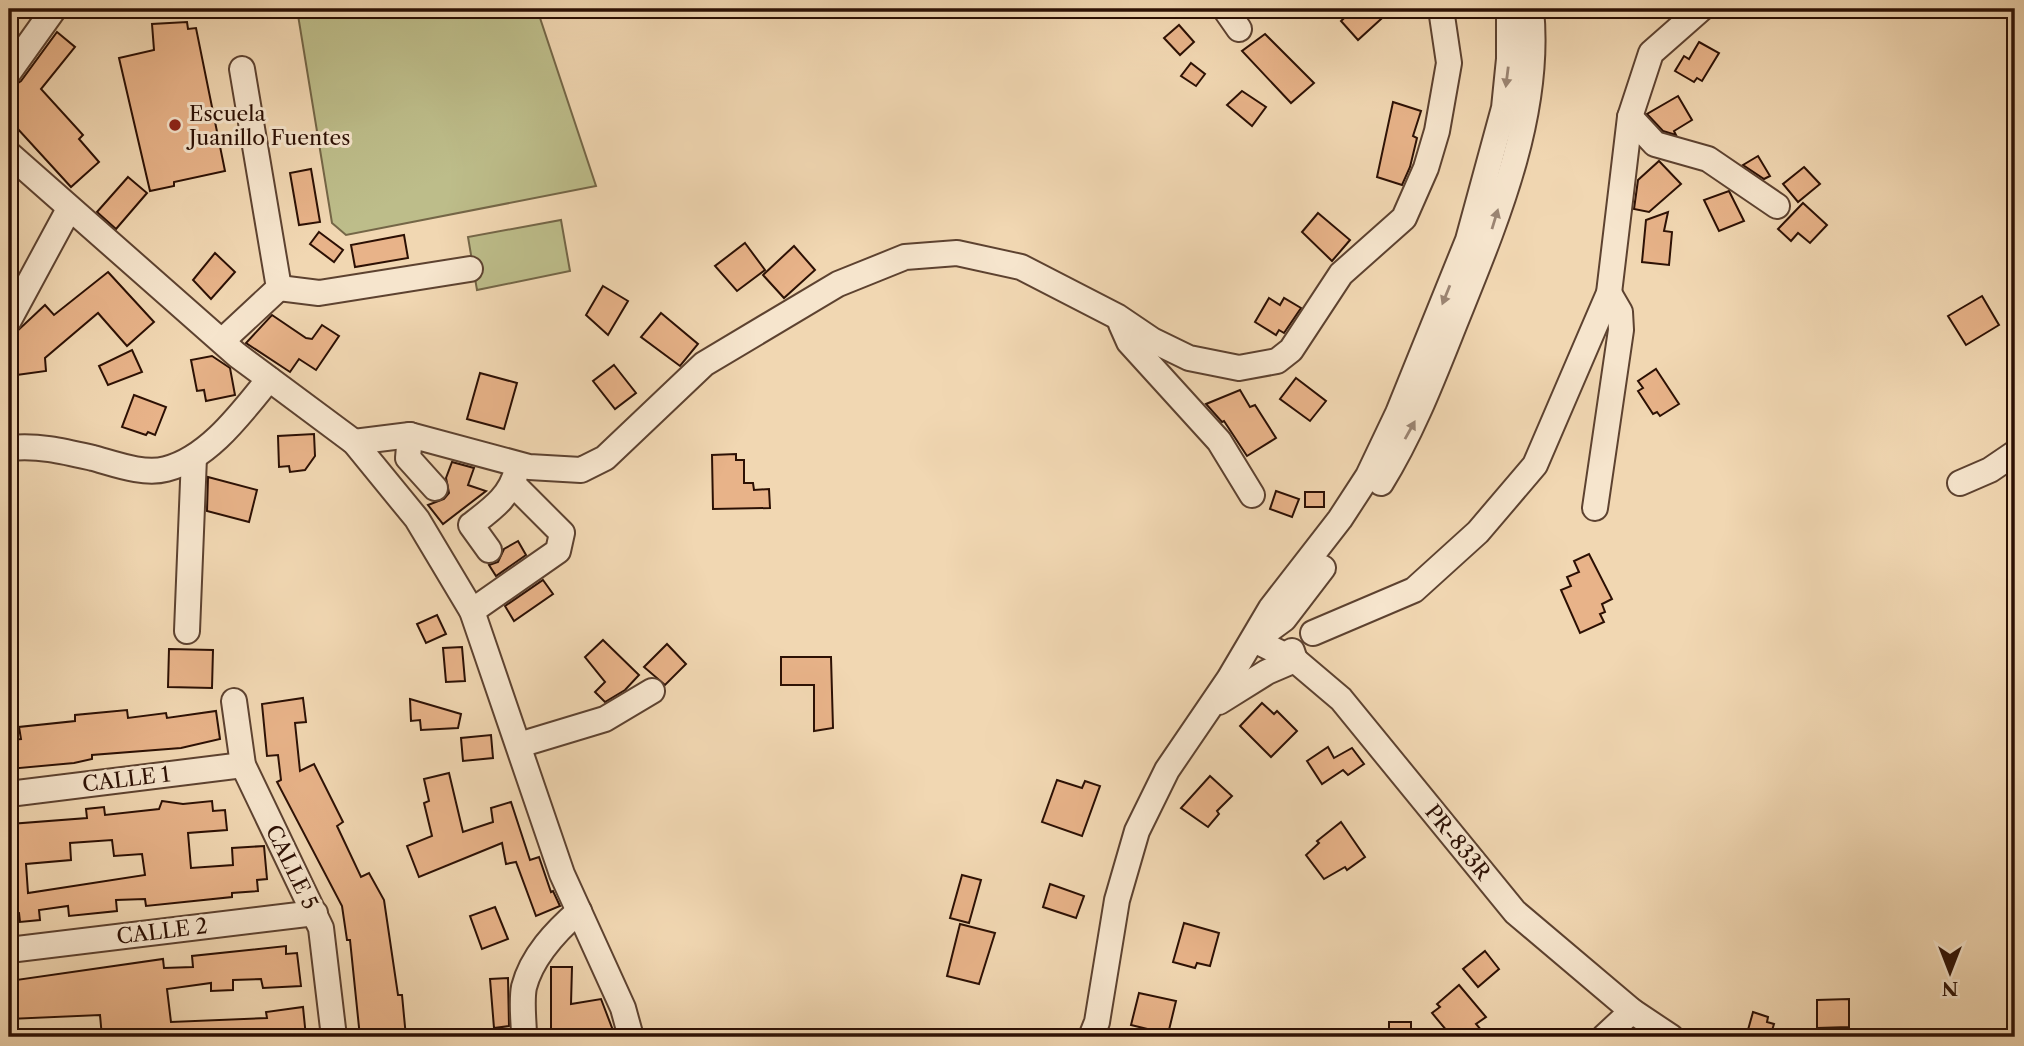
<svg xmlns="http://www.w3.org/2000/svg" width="2024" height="1046" font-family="'Libre Caslon Text',serif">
  <rect width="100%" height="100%" fill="#f1d7b2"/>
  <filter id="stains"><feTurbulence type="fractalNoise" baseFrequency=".00286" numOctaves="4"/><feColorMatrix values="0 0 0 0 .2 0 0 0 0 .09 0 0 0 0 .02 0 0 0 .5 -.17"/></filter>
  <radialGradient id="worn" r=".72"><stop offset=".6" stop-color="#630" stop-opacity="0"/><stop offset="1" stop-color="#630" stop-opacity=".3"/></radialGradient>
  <!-- green -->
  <g fill="#bdbd8a" stroke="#746647" stroke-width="2">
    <path d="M 297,9 L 537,9 L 596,186 L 346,235 L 332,223 Z"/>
    <path d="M 561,220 L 570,271 L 477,290 L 468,237 Z"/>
  </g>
  <!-- building -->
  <g fill="#e8b389" stroke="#2c1004" stroke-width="2" fill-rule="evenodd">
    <path d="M 1354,9 L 1392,9 L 1358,40 L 1341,21 Z"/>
    <path d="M 187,22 L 188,29 L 196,28 L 225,171 L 174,182 L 174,186 L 150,191 L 119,58 L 154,50 L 152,24 Z"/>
    <path d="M 1179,25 L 1194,42 L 1180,55 L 1164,38 Z"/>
    <path d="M 57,32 L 75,47 L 41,89 L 83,135 L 79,139 L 99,162 L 71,187 L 17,128 L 9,137 L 9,89 L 21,81 Z"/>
    <path d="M 1265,34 L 1314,83 L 1291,103 L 1242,51 Z"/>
    <path d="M 1699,42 L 1719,53 L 1702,81 L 1697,78 L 1694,82 L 1675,71 L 1684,56 L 1689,59 Z"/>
    <path d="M 1191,63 L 1205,74 L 1196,86 L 1181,76 Z"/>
    <path d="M 1242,91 L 1266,107 L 1252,126 L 1227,105 Z"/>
    <path d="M 1678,96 L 1692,120 L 1674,131 L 1676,135 L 1663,131 L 1647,114 Z"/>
    <path d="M 1393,102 L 1421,111 L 1413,136 L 1417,138 L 1410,167 L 1402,185 L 1377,177 Z"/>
    <path d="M 1758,156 L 1770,176 L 1764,179 L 1743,165 Z"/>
    <path d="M 1659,161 L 1681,184 L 1649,212 L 1634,209 L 1638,180 Z"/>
    <path d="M 1804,167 L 1820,184 L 1798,202 L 1783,184 Z"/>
    <path d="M 311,169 L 320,222 L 299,225 L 290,173 Z"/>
    <path d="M 128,177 L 147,193 L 116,229 L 97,212 Z"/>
    <path d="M 1729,191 L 1744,221 L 1719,231 L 1704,200 Z"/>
    <path d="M 1803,203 L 1827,225 L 1810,243 L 1798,233 L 1791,241 L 1778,229 Z"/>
    <path d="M 1668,212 L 1664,231 L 1672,232 L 1669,265 L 1642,262 L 1646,220 Z"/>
    <path d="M 1318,213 L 1350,240 L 1332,261 L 1302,232 Z"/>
    <path d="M 319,232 L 343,250 L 334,262 L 310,244 Z"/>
    <path d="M 404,235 L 408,258 L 355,267 L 351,245 Z"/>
    <path d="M 745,243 L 765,270 L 737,291 L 715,266 Z"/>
    <path d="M 794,246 L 815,270 L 784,298 L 763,275 Z"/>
    <path d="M 215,253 L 235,272 L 211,299 L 193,280 Z"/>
    <path d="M 108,272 L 154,322 L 127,346 L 98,313 L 45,358 L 46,371 L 9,376 L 9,349 L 16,348 L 14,334 L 45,305 L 54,315 Z"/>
    <path d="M 603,286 L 628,301 L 608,335 L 586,315 Z"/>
    <path d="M 1982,296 L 1999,325 L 1966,345 L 1948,316 Z"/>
    <path d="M 1269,298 L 1280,305 L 1284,298 L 1301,308 L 1284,333 L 1279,330 L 1276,335 L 1255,322 Z"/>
    <path d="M 661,313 L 698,344 L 680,366 L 641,337 Z"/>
    <path d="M 272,315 L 306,338 L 312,339 L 322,325 L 339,336 L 316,370 L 299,359 L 290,372 L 246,343 Z"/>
    <path d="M 132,350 L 142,372 L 108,385 L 99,366 Z"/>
    <path d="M 212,356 L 230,368 L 235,395 L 206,401 L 204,390 L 197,391 L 191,360 Z"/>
    <path d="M 614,365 L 636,393 L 615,409 L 593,381 Z"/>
    <path d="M 1656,369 L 1679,404 L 1660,416 L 1657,412 L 1653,414 L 1638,391 L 1643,388 L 1638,381 Z"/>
    <path d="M 480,373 L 517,383 L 504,429 L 467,419 Z"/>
    <path d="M 1296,378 L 1326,401 L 1310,421 L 1280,399 Z"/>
    <path d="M 1240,390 L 1250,407 L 1255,405 L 1276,438 L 1247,456 L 1224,421 L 1222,422 L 1206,404 Z"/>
    <path d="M 134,395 L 166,407 L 155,435 L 148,432 L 146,435 L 122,427 Z"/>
    <path d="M 314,434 L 315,456 L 305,470 L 290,472 L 289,466 L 279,467 L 278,436 Z"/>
    <path d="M 736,454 L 736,460 L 744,460 L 744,483 L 753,483 L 754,490 L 769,489 L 770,508 L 713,509 L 712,455 Z"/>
    <path d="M 452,462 L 474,468 L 468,485 L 486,491 L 443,524 L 428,505 L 444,499 L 449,493 L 446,478 Z"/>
    <path d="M 208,477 L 257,490 L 249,522 L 207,511 Z"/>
    <path d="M 1276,491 L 1299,499 L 1292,517 L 1270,509 Z"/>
    <rect x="1305" y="492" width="19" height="15"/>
    <path d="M 518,541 L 526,555 L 496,576 L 489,565 L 498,562 L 504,549 Z"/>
    <path d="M 1589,554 L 1612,599 L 1602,604 L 1605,612 L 1600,614 L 1604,622 L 1580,633 L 1561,590 L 1571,586 L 1567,577 L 1579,572 L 1574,561 Z"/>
    <path d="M 543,580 L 553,594 L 514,621 L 505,606 Z"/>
    <path d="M 437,615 L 446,634 L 426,643 L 417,624 Z"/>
    <path d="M 603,640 L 639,675 L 625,690 L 605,702 L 595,692 L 605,682 L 585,657 Z"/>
    <path d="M 667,644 L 686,664 L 665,685 L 644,667 Z"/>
    <path d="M 462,647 L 465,681 L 446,682 L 443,648 Z"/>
    <path d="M 169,649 L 213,650 L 212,688 L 168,687 Z"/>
    <path d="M 781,657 L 831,657 L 833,728 L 814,731 L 814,685 L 781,685 Z"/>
    <path d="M 303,698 L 306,722 L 295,723 L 300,771 L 314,764 L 343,822 L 337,826 L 361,877 L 369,873 L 384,900 L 398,995 L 402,995 L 406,1037 L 360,1037 L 350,940 L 347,940 L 342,906 L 277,782 L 281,780 L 278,755 L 267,756 L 262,704 Z"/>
    <path d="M 410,699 L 461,714 L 458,728 L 421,730 L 420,720 L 411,721 Z"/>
    <path d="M 1262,703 L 1274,714 L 1277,711 L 1297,731 L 1271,757 L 1240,726 Z"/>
    <path d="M 127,710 L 128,718 L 166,713 L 167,718 L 216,711 L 220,739 L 181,748 L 92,755 L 92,759 L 74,763 L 9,769 L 9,740 L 21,739 L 19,727 L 75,721 L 75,715 Z"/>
    <path d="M 491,735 L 493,758 L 463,761 L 461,738 Z"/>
    <path d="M 1328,747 L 1334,758 L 1352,748 L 1364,764 L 1348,775 L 1343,770 L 1322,784 L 1307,761 Z"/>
    <path d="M 449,773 L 463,832 L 493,822 L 491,808 L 511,802 L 530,860 L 539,857 L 551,892 L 553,891 L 560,906 L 536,916 L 516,862 L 506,864 L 502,843 L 419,877 L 407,846 L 432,836 L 424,803 L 429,801 L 424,779 Z"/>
    <path d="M 1210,776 L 1232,796 L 1217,811 L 1219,814 L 1208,827 L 1181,808 Z"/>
    <path d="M 1057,780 L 1082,788 L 1085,781 L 1100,786 L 1082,836 L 1042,822 Z"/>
    <path d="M 162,801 L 183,804 L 212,801 L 213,811 L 225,810 L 227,830 L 188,833 L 191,868 L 233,865 L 232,848 L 264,846 L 267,879 L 257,880 L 258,891 L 232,893 L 232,897 L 146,906 L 145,899 L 116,900 L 117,911 L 69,916 L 68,906 L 39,910 L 40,920 L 20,922 L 19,913 L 9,914 L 10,824 L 87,818 L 86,809 L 104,807 L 105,815 L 159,809 ZM 112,840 L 114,856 L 142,854 L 145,875 L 28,893 L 26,864 L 71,860 L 70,843 Z"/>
    <path d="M 1341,822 L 1365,857 L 1347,870 L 1345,867 L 1324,879 L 1306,855 L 1319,843 L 1317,841 Z"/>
    <path d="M 962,875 L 981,880 L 969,923 L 950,918 Z"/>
    <path d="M 1050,884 L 1084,896 L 1076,918 L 1043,907 Z"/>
    <path d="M 495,907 L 508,939 L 482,949 L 470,916 Z"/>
    <path d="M 1184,923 L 1219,933 L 1210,966 L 1197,963 L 1195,968 L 1173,962 Z"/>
    <path d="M 960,924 L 995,933 L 979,984 L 947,976 Z"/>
    <path d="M 286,946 L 286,954 L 297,953 L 301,986 L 263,988 L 261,979 L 233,980 L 233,990 L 211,991 L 211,983 L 167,989 L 171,1022 L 267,1018 L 266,1012 L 303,1007 L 306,1037 L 102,1037 L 100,1015 L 9,1019 L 9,981 L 163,959 L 164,968 L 193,967 L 192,956 Z"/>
    <path d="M 1485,951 L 1499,969 L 1478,987 L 1463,969 Z"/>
    <path d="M 551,967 L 572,967 L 571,1004 L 601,999 L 614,1033 L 599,1037 L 551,1036 Z"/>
    <path d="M 508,978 L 509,1026 L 494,1028 L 490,979 Z"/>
    <path d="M 1459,985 L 1486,1017 L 1476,1024 L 1487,1037 L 1452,1037 L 1432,1013 L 1440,1007 L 1437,1004 Z"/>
    <path d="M 1139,993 L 1176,1001 L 1168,1034 L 1131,1025 Z"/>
    <path d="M 1849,999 L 1849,1027 L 1817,1028 L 1817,1000 Z"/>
    <path d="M 1753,1012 L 1768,1017 L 1767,1022 L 1774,1024 L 1770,1037 L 1746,1037 Z"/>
    <rect x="1389" y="1022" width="22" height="15"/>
  </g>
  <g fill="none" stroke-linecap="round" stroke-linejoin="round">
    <defs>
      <g id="minor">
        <path d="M 1225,9 L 1239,29"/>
        <path d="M 9,72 L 54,9"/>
        <path d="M 1630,117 L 1655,144 L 1708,159 L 1777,206"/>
        <path d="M 9,154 L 237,355 L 354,442 L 417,519 L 472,611 L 562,874 L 623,1008 L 631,1037"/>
        <path d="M 279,288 L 319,293 L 470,269"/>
        <path d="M 9,320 L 69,209"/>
        <path d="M 1121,324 L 1129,342 L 1219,441 L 1252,495"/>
        <path d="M 222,341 L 279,288 L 242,69"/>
        <path d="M 410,435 L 408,458 L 435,488"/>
        <path d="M 354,442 L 410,435 L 529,467 L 581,470 L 605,458 L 704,364 L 838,284 L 905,257 L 957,253 L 1021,267 L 1118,317 L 1152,340 L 1189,358 L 1239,368 L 1277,361 L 1291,350 L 1341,274 L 1404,218 L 1426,168 L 1437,131 L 1449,63 L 1441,9"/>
        <path d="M 9,448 C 39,445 63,451 93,458 C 115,464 144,475 166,469 C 209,458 242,412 269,379"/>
        <path d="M 1381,483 C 1412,433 1433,378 1455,323 C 1494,226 1542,116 1531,9"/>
        <path d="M 1960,483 L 1990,470 L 2015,453"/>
        <path d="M 1595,508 L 1621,330 L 1620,312 L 1609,293"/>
        <path d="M 489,550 L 471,525 C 492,509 511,496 517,469"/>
        <path d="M 472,611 L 558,551 L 562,533 L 513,484"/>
        <path d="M 1269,630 L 1284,619 L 1323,568"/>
        <path d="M 187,631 L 194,457"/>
        <path d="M 1313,633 L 1414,590 L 1478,532 L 1535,465 L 1609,293 L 1630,117 L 1651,53 L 1701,9"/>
        <path d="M 1254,640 L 1295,660 L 1341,699 L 1515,912 L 1632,1011 L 1671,1037"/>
        <path d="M 234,701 L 243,765 L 321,928 L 334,1037"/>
        <path d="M 1219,702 L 1267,672 L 1295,660 L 1292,651"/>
        <path d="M 519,745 L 605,719 L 652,691"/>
        <path d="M 9,794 L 243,765"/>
        <path d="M 9,950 L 315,913"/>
        <path d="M 524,1037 C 524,1022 521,1002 524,987 C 532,956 556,931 579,911"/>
        <path d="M 1091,1037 L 1097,1022 L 1117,900 L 1137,831 L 1167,770 L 1229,679 L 1271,608 L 1340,519 L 1368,476 L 1398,413 L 1468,240 L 1504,108 L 1509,59 L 1509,9"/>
        <path d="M 1604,1037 L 1632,1011"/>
      </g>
    </defs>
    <!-- minor casing -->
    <use href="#minor" stroke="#5d4230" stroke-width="28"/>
    <!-- minor -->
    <use href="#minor" stroke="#f6e5cd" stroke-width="24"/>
  </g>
  <!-- one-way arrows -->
  <defs><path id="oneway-solid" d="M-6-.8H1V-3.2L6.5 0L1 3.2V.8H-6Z" transform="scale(1.75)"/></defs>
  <g fill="#9b8573">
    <use href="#oneway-solid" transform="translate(1507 77) rotate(97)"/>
    <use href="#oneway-solid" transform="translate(1495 219) rotate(-73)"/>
    <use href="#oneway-solid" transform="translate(1446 295) rotate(112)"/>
    <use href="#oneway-solid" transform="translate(1410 430) rotate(-61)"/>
  </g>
  <!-- markers -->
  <circle fill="#8f2418" stroke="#f6e5cd" stroke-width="2.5" cx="175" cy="125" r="7"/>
  <g text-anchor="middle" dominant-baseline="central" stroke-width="6" stroke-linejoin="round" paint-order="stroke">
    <!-- poi labels -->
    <g font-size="21" fill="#2c1004" stroke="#f6e5cd" text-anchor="start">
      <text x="189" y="113">Escuela<tspan x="189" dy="24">Juanillo Fuentes</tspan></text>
    </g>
    <!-- street labels -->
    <g font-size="21" fill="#2c1004" stroke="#f6e5cd">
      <text transform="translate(126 779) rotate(-7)">CALLE 1</text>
      <text transform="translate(1458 842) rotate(51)">PR-833R</text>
      <text transform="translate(292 867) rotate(64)">CALLE 5</text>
      <text transform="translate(162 931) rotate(-7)">CALLE 2</text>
    </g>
  </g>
  <!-- margin -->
  <rect width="2024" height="1046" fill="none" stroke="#f1d7b2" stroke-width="35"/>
  <rect x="10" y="10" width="2003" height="1025" fill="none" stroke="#2c1004" stroke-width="3.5"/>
  <rect x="18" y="18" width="1989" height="1011" fill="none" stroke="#2c1004" stroke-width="2"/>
  <!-- north arrow -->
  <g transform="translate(1950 972) rotate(180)" stroke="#f6e5cd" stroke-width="5" paint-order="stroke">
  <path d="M0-5L12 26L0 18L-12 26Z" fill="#2c1004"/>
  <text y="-10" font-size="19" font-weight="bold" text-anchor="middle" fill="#2c1004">N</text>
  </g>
  <rect width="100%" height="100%" filter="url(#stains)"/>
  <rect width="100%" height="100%" fill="url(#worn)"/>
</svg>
